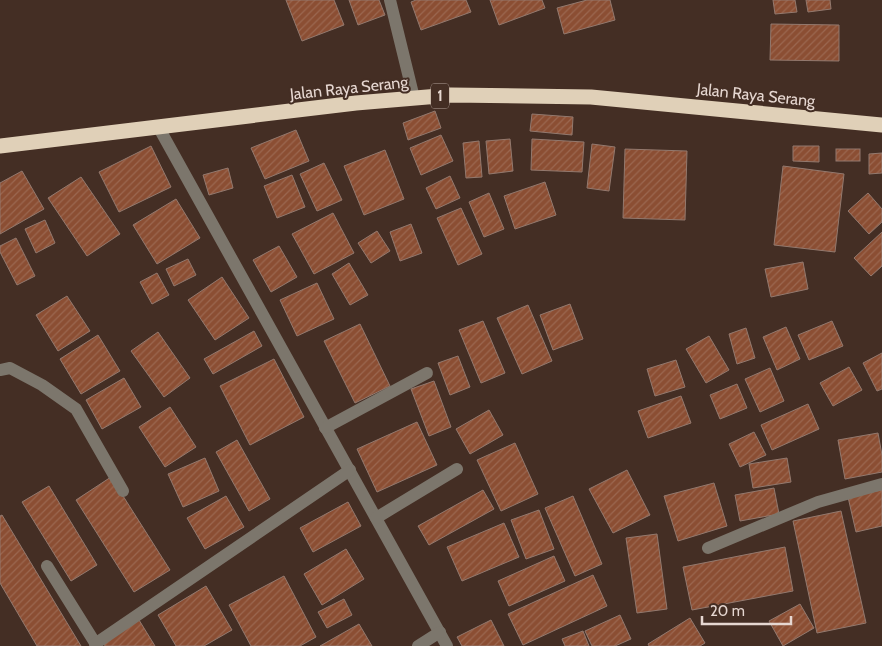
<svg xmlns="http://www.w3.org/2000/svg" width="882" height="646" font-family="Cabin,sans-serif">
  <defs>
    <pattern id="building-hatch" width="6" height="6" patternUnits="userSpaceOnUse" patternTransform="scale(1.25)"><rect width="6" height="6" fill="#8b4e33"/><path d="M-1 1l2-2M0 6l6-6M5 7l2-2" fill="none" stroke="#9b6750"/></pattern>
  </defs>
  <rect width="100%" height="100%" fill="#442e24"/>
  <!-- building -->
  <g fill="url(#building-hatch)" stroke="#93796e">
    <path d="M 286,0 L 334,0 L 344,25 L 302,41 Z"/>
    <path d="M 349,0 L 379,0 L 385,15 L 358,25 Z"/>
    <path d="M 416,0 L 466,0 L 471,12 L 421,30 L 411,2 Z"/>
    <path d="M 490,0 L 542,0 L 545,8 L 499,25 Z"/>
    <path d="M 587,0 L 610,0 L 615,20 L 564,34 L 557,8 Z"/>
    <path d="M 773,0 L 795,0 L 797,12 L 775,14 Z"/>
    <path d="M 806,0 L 830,0 L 831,9 L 808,12 Z"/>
    <path d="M 771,24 L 839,25 L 839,61 L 770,60 Z"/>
    <path d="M 435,111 L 441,128 L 408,140 L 403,123 Z"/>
    <path d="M 532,114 L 573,117 L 572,135 L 530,131 Z"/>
    <path d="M 296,130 L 309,161 L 265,179 L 251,148 Z"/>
    <path d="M 441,135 L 453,161 L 421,175 L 410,148 Z"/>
    <path d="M 510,139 L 513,171 L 489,174 L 486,141 Z"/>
    <path d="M 532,139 L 584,142 L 582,172 L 531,170 Z"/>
    <path d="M 479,141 L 482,177 L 466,178 L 463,143 Z"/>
    <path d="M 592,144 L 615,147 L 609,191 L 587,188 Z"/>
    <path d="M 151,146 L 171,187 L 119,212 L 99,172 Z"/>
    <path d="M 793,146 L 819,146 L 819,162 L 793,161 Z"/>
    <path d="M 625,149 L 687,151 L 685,220 L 623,218 Z"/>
    <rect x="836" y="149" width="24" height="12"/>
    <path d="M 385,150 L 404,199 L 364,215 L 344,166 Z"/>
    <path d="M 882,153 L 882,173 L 869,174 L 869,154 Z"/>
    <path d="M 324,163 L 342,200 L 317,211 L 300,174 Z"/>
    <path d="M 783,166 L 844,174 L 835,252 L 774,245 Z"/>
    <path d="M 228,168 L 233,188 L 209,195 L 203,175 Z"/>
    <path d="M 22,171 L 44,209 L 0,234 L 0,183 Z"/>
    <path d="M 292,175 L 305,207 L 277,218 L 264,186 Z"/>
    <path d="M 450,176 L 460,198 L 436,209 L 426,188 Z"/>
    <path d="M 81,177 L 120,234 L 87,256 L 48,198 Z"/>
    <path d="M 545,182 L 556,215 L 515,229 L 504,196 Z"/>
    <path d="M 489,193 L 504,229 L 484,237 L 469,202 Z"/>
    <path d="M 868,193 L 882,209 L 882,222 L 869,234 L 848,211 Z"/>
    <path d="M 176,199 L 200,238 L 157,264 L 133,225 Z"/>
    <path d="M 461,208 L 482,254 L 458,265 L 437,218 Z"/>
    <path d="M 333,213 L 354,253 L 314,274 L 292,234 Z"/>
    <path d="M 45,220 L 55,243 L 36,253 L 25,229 Z"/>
    <path d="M 411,224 L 422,253 L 400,261 L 390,232 Z"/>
    <path d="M 377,231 L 390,251 L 371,263 L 358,243 Z"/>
    <path d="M 882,232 L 882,266 L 871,276 L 854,258 Z"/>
    <path d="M 16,238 L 35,276 L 17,285 L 0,252 L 0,246 Z"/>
    <path d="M 279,246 L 297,277 L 271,292 L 253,260 Z"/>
    <path d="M 188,259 L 196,275 L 174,286 L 166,269 Z"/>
    <path d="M 803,262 L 808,289 L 771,297 L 765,269 Z"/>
    <path d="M 349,263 L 368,295 L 350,305 L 332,274 Z"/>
    <path d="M 157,273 L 169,295 L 152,304 L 140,282 Z"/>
    <path d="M 222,277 L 249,318 L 215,340 L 188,300 Z"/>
    <path d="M 317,283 L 334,319 L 297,336 L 280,300 Z"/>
    <path d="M 67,296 L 90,331 L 58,351 L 36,315 Z"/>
    <path d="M 570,304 L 583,339 L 553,350 L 540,315 Z"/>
    <path d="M 528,305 L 552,361 L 522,374 L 497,318 Z"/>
    <path d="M 483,321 L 505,373 L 481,383 L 459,330 Z"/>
    <path d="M 832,321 L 843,346 L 809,360 L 798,335 Z"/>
    <path d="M 360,324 L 390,386 L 355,403 L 324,341 Z"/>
    <path d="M 786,327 L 800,359 L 777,370 L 763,337 Z"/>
    <path d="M 746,328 L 755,358 L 737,364 L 729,334 Z"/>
    <path d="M 254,331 L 262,346 L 213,374 L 204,359 Z"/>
    <path d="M 158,332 L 190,378 L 164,397 L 131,351 Z"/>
    <path d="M 98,335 L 120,371 L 81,394 L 60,359 Z"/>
    <path d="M 709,336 L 729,370 L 706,383 L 686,349 Z"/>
    <path d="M 882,353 L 882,389 L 877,391 L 863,363 Z"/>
    <path d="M 458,356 L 470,387 L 450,395 L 438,363 Z"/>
    <path d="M 274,359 L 304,417 L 250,445 L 220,386 Z"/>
    <path d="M 676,360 L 685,387 L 655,396 L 647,369 Z"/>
    <path d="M 849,367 L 862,390 L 833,406 L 820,383 Z"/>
    <path d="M 770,368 L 784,401 L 760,412 L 745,379 Z"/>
    <path d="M 124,378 L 141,407 L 102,429 L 86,400 Z"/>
    <path d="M 434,381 L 451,427 L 429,436 L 411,389 Z"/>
    <path d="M 737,384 L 747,408 L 720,419 L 710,395 Z"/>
    <path d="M 681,396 L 691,423 L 648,438 L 638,411 Z"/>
    <path d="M 808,404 L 819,429 L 772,450 L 761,425 Z"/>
    <path d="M 170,407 L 196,447 L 165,467 L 139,427 Z"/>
    <path d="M 489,410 L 503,435 L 470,454 L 456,429 Z"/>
    <path d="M 417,422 L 437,465 L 377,492 L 357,449 Z"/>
    <path d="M 754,432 L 766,455 L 740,467 L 729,444 Z"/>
    <path d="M 878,433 L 882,455 L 882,472 L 845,479 L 838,440 Z"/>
    <path d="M 237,440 L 270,499 L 249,511 L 216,452 Z"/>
    <path d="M 515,443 L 538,494 L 501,511 L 477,460 Z"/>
    <path d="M 205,458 L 219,491 L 183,507 L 168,474 Z"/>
    <path d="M 787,458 L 791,482 L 753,488 L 749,464 Z"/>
    <path d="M 627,470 L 650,515 L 613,533 L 589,489 Z"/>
    <path d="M 111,477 L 170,570 L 134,592 L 76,500 Z"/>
    <path d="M 714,483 L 727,526 L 678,541 L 664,496 Z"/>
    <path d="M 49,486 L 97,565 L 71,581 L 22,502 Z"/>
    <path d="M 774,488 L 779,514 L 740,521 L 735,495 Z"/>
    <path d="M 483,490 L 494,509 L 429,545 L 418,526 Z"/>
    <path d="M 882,490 L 882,526 L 856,532 L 848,497 Z"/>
    <path d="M 226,496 L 244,527 L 205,549 L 187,518 Z"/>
    <path d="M 573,496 L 602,564 L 575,576 L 545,508 Z"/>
    <path d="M 348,502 L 361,526 L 313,552 L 300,528 Z"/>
    <path d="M 539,510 L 554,549 L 526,559 L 511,520 Z"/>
    <path d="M 841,511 L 866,623 L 817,633 L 793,521 Z"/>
    <path d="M 2,515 L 81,646 L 37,646 L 0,583 L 0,516 Z"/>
    <path d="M 504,523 L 519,557 L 462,581 L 447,547 Z"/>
    <path d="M 657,534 L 667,609 L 637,613 L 626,538 Z"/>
    <path d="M 785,547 L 793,591 L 692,610 L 683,567 Z"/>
    <path d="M 346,549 L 364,579 L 322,605 L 304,574 Z"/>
    <path d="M 554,556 L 565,581 L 509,606 L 498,581 Z"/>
    <path d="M 593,575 L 607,606 L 523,645 L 508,614 Z"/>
    <path d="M 284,576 L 316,637 L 300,646 L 251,646 L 229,605 Z"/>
    <path d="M 206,586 L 232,630 L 204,646 L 176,646 L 158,615 Z"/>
    <path d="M 344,599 L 352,615 L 327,628 L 318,612 Z"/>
    <path d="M 800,604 L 814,628 L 783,646 L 769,621 Z"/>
    <path d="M 620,615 L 631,639 L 615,646 L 592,646 L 585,631 Z"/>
    <path d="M 690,618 L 705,643 L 700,646 L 649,646 L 648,644 Z"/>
    <path d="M 139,620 L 155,646 L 105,646 L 103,642 Z"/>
    <path d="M 491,620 L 504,646 L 462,646 L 457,637 Z"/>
    <path d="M 359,624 L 372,646 L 320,646 Z"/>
    <path d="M 583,631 L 589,646 L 565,646 L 562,639 Z"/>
  </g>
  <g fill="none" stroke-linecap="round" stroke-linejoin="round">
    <!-- minor -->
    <g stroke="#7c766c" stroke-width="12">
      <path d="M 390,0 L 414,98"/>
      <path d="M 159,128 L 447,646"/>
      <path d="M 0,370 L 10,368 L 42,385 L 76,409 L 123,491"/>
      <path d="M 325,428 L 427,373"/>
      <path d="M 376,518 L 457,469"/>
      <path d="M 708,548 L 818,502 L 882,484"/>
      <path d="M 47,566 L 97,646"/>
      <path d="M 95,644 L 350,470"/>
      <path d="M 418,646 L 440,632"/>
    </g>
    <!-- highway -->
    <path stroke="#e0d0b8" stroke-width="15" d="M 0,146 L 356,103 L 451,95 L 591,97 L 882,125"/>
  </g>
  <g text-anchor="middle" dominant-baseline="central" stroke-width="4" stroke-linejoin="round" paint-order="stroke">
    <!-- shield labels -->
    <rect fill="#442e24" stroke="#b5a49d" stroke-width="1" x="431" y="83.5" width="18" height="25" rx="4"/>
    <g font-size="15" font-weight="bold" fill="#e6d7d1">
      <text x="440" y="96">1</text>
    </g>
    <!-- street labels -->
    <g font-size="16" fill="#e6d7d1" stroke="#442e24">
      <text transform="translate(349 88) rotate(-6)">Jalan Raya Serang</text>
      <text transform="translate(756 95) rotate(6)">Jalan Raya Serang</text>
    </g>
  </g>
  <!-- scale -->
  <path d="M702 616v8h89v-8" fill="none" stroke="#e6d7d1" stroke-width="2.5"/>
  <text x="710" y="616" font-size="15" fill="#e6d7d1" stroke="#442e24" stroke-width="4" paint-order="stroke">20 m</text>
</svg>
